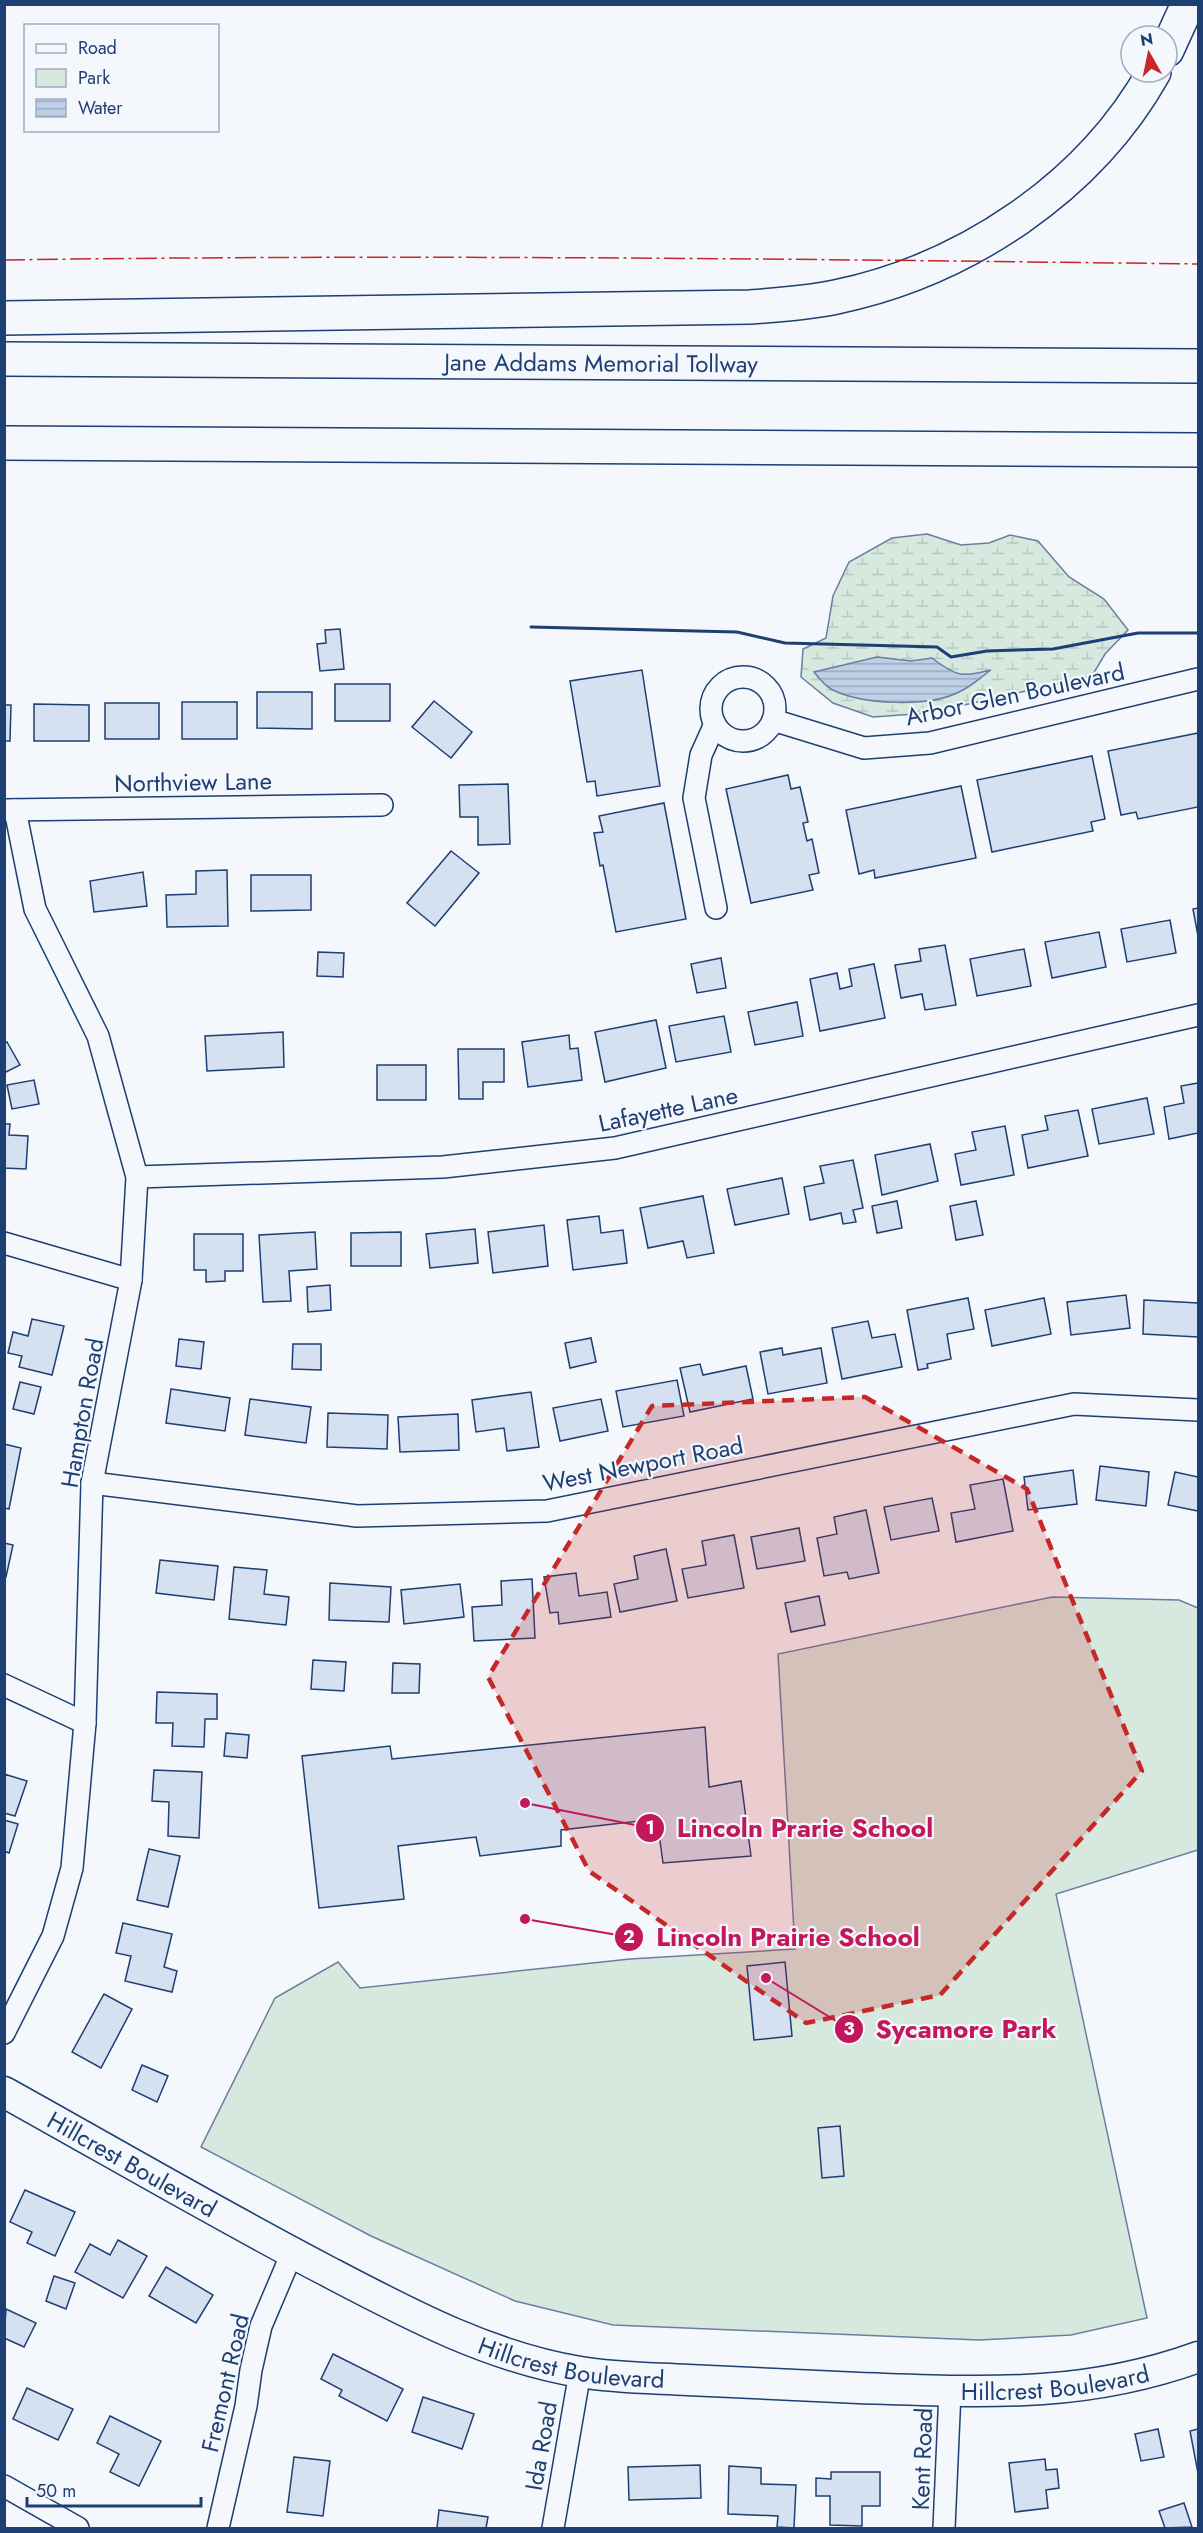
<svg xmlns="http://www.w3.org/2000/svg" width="1203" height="2533" font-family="Jost,sans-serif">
  <defs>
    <pattern id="wetland-marsh" width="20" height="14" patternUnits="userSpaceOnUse" patternTransform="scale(1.5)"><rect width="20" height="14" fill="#d7e8df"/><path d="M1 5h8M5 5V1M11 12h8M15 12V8" fill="none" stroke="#b8c8c3"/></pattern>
    <pattern id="water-rules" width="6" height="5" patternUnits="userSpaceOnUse" patternTransform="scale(1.5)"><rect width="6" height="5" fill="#bed0e5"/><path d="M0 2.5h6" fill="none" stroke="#9aaabe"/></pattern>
  </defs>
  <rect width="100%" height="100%" fill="#f4f7fb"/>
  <!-- green -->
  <path fill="#d7e8df" stroke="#687fa3" stroke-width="1.5" d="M 1052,1597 L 1179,1600 L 1198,1608 L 1198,1850 L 1056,1894 L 1147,2318 L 1071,2335 L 979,2340 L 613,2325 L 515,2301 L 371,2236 L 201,2147 L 275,1998 L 338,1962 L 360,1988 L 630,1959 L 795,1949 L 778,1654 Z"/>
  <!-- wetland -->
  <path fill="url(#wetland-marsh)" stroke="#687fa3" stroke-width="1.5" d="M 927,534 L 961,545 L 989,543 L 1010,535 L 1038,541 L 1069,577 L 1104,599 L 1128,630 L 1105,654 L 1092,676 L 929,713 L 873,717 L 833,703 L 801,677 L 803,649 L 826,638 L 833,596 L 849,562 L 892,538 Z"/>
  <!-- water -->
  <path fill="url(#water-rules)" stroke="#687fa3" stroke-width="1.5" d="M 877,657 L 911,661 L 932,658 C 957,677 961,677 991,670 C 981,677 972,686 961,691 C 930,708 861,705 831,689 C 824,685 819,678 814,672 Z"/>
  <!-- building -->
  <g fill="#d5e0f0" stroke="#1d3f73" stroke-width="1.5">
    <path d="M 340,629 L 344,669 L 320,671 L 317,644 L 326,643 L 325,630 Z"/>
    <path d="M 642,670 L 660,786 L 597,796 L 595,781 L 587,782 L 570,681 Z"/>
    <rect x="335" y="684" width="55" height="37"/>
    <path d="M 257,692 L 312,692 L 312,729 L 257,728 Z"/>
    <path d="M 434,701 L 472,732 L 451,758 L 412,727 Z"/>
    <rect x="182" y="702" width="55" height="37"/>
    <rect x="105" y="703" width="54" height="36"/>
    <path d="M 34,704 L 89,705 L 89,741 L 34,741 Z"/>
    <path d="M 4,705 L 11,705 L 10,741 L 4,741 Z"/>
    <path d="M 1198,733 L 1198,807 L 1138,819 L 1136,812 L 1121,815 L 1108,751 Z"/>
    <path d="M 1092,756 L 1105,819 L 1091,822 L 1093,831 L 992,852 L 977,780 Z"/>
    <path d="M 788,775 L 791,789 L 800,787 L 808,822 L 803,823 L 807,841 L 812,839 L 819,873 L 809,875 L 813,890 L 751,903 L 726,789 Z"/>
    <path d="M 508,784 L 510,844 L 478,845 L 478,817 L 460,817 L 459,785 Z"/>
    <path d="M 961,786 L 976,858 L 875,878 L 874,870 L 859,874 L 846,810 Z"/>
    <path d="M 664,803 L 686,919 L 616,932 L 603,865 L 600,866 L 594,833 L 603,832 L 599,816 Z"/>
    <path d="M 451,851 L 479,873 L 435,926 L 407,903 Z"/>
    <path d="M 227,870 L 228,926 L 167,927 L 166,895 L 196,894 L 196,871 Z"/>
    <path d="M 143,872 L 147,906 L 94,912 L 90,881 Z"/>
    <path d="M 251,875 L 311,875 L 311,910 L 251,911 Z"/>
    <path d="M 1198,908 L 1198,936 L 1193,909 Z"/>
    <path d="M 1170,920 L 1176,953 L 1127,962 L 1121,929 Z"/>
    <path d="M 1099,932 L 1106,967 L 1052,978 L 1045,942 Z"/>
    <path d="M 945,945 L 956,1005 L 925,1010 L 922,994 L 901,998 L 895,965 L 921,961 L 919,949 Z"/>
    <path d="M 1024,949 L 1031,986 L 977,996 L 970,959 Z"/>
    <path d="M 318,952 L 344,953 L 343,977 L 317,976 Z"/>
    <path d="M 721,958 L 726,988 L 697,993 L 691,964 Z"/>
    <path d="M 874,964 L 885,1018 L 820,1031 L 810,979 L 837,973 L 840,989 L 852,986 L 849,969 Z"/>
    <path d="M 797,1002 L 803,1036 L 755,1045 L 748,1012 Z"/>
    <path d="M 724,1016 L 731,1052 L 676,1062 L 669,1026 Z"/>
    <path d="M 656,1020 L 666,1068 L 605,1082 L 595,1032 Z"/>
    <path d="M 283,1032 L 284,1067 L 207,1071 L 205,1036 Z"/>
    <path d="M 569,1035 L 570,1049 L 578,1048 L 582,1080 L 528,1087 L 522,1042 Z"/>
    <path d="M 7,1042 L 20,1065 L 4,1073 L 4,1043 Z"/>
    <path d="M 458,1049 L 504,1049 L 504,1082 L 483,1082 L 483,1099 L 459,1099 Z"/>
    <rect x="377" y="1065" width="49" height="35"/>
    <path d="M 34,1080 L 39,1104 L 12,1109 L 7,1085 Z"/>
    <path d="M 1198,1083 L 1198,1133 L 1169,1139 L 1164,1107 L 1184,1103 L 1181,1086 Z"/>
    <path d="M 1147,1098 L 1154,1134 L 1099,1144 L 1092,1109 Z"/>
    <path d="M 1078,1110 L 1088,1156 L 1028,1168 L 1022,1135 L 1048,1130 L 1045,1116 Z"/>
    <path d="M 4,1124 L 10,1124 L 9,1135 L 28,1136 L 26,1169 L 4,1168 Z"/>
    <path d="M 1005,1126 L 1014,1175 L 961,1185 L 955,1154 L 976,1150 L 972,1132 Z"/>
    <path d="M 930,1144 L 938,1181 L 882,1195 L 875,1155 Z"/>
    <path d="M 853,1160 L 863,1208 L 853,1210 L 856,1222 L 843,1224 L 841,1213 L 810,1220 L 804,1187 L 824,1183 L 820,1166 Z"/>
    <path d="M 782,1178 L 789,1214 L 735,1225 L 727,1189 Z"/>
    <path d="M 703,1196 L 714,1253 L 687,1258 L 683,1241 L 648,1248 L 640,1208 Z"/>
    <path d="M 897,1201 L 902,1228 L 877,1233 L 872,1206 Z"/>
    <path d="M 976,1201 L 983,1235 L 956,1240 L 950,1206 Z"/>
    <path d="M 599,1216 L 601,1233 L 623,1230 L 627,1263 L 573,1270 L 567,1220 Z"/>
    <path d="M 544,1225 L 548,1266 L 493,1273 L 488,1232 Z"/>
    <path d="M 475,1229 L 478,1263 L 430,1268 L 426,1234 Z"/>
    <path d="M 315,1232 L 317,1269 L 289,1271 L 291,1301 L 263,1302 L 259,1235 Z"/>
    <path d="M 401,1232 L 401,1266 L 351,1266 L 351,1233 Z"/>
    <path d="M 194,1234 L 243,1234 L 243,1271 L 225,1271 L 225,1281 L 206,1282 L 206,1270 L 194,1270 Z"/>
    <path d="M 330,1285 L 331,1310 L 308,1312 L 307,1287 Z"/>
    <path d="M 1126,1295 L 1130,1328 L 1071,1335 L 1067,1302 Z"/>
    <path d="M 968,1298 L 974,1329 L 947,1334 L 951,1359 L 927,1364 L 928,1368 L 918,1370 L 907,1310 Z"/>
    <path d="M 1044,1298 L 1051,1334 L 992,1346 L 985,1310 Z"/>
    <path d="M 1144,1300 L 1198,1303 L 1198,1337 L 1143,1334 Z"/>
    <path d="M 32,1319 L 64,1326 L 52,1375 L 19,1367 L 22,1356 L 8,1353 L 13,1332 L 28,1336 Z"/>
    <path d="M 868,1321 L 872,1338 L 895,1334 L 902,1367 L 842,1379 L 832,1328 Z"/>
    <path d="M 591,1338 L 596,1362 L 570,1368 L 565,1343 Z"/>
    <path d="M 179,1339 L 204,1342 L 201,1369 L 176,1366 Z"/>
    <path d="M 293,1344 L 321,1344 L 321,1370 L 292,1369 Z"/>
    <path d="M 782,1348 L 783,1355 L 821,1348 L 827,1383 L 768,1394 L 760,1352 Z"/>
    <path d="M 700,1364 L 703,1375 L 746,1366 L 753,1399 L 690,1412 L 680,1368 Z"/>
    <path d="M 677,1380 L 684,1416 L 623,1427 L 616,1391 Z"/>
    <path d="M 20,1382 L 41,1387 L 34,1414 L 13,1409 Z"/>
    <path d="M 171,1389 L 230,1398 L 225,1431 L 166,1423 Z"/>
    <path d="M 531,1392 L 539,1447 L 507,1451 L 504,1428 L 476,1432 L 472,1400 Z"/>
    <path d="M 250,1399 L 311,1407 L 306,1443 L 245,1435 Z"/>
    <path d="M 601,1399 L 608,1431 L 560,1441 L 553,1408 Z"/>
    <path d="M 328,1413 L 388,1415 L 387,1449 L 327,1447 Z"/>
    <path d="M 458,1414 L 459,1450 L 400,1452 L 398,1417 Z"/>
    <path d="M 4,1444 L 21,1448 L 9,1509 L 4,1508 Z"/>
    <path d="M 1100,1466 L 1149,1472 L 1146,1506 L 1096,1500 Z"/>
    <path d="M 1073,1470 L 1077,1504 L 1028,1510 L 1024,1477 Z"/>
    <path d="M 1175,1472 L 1198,1477 L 1198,1511 L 1168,1505 Z"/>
    <path d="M 1003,1479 L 1013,1531 L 956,1542 L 951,1513 L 975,1509 L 970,1485 Z"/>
    <path d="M 932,1498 L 939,1531 L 891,1540 L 884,1507 Z"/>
    <path d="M 866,1510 L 879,1573 L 849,1579 L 847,1572 L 824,1576 L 817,1538 L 837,1534 L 834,1517 Z"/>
    <path d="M 799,1528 L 805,1561 L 757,1569 L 751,1537 Z"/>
    <path d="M 734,1535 L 744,1588 L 688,1598 L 682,1569 L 706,1565 L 702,1541 Z"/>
    <path d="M 4,1543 L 13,1545 L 6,1577 L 4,1576 Z"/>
    <path d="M 666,1549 L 677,1601 L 620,1612 L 614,1584 L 638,1579 L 634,1556 Z"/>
    <path d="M 160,1560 L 218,1566 L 214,1600 L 156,1593 Z"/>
    <path d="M 234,1567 L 267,1570 L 264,1594 L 289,1597 L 286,1625 L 229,1619 Z"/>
    <path d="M 576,1573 L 579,1596 L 607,1592 L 611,1617 L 559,1624 L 558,1612 L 550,1613 L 544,1577 Z"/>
    <path d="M 532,1579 L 535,1638 L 474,1641 L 472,1607 L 502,1605 L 501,1581 Z"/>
    <path d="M 330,1583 L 391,1587 L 389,1622 L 329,1620 Z"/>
    <path d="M 460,1584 L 464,1617 L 404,1624 L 401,1590 Z"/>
    <path d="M 819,1596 L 825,1625 L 791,1632 L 785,1603 Z"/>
    <path d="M 313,1660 L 346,1662 L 344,1691 L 311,1689 Z"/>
    <path d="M 393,1663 L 420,1664 L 419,1693 L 392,1693 Z"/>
    <path d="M 157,1692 L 217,1694 L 217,1719 L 205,1719 L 204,1747 L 172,1746 L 173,1723 L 156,1723 Z"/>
    <path d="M 705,1727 L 709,1787 L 741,1781 L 751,1856 L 663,1863 L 657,1819 L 561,1830 L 561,1846 L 480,1856 L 476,1837 L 398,1846 L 404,1899 L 319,1908 L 302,1756 L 390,1746 L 392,1759 Z"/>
    <path d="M 226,1733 L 249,1735 L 247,1758 L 224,1756 Z"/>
    <path d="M 154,1770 L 202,1772 L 199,1838 L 168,1836 L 169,1802 L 152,1801 Z"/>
    <path d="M 4,1774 L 27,1781 L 15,1816 L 4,1813 Z"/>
    <path d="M 4,1820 L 18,1824 L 9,1853 L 4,1851 Z"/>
    <path d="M 149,1849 L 180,1856 L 168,1907 L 137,1900 Z"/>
    <path d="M 123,1923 L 172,1934 L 164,1967 L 177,1971 L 172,1992 L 125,1981 L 131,1956 L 116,1953 Z"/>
    <path d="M 785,1962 L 792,2036 L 754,2040 L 747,1966 Z"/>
    <path d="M 104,1994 L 132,2009 L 101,2068 L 72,2052 Z"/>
    <path d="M 142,2065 L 168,2076 L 157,2102 L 132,2090 Z"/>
    <path d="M 840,2126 L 844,2176 L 822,2178 L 818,2128 Z"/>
    <path d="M 25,2190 L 75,2212 L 55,2256 L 27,2243 L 32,2232 L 10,2222 Z"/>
    <path d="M 118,2240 L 147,2256 L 123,2298 L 75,2272 L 90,2244 L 110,2255 Z"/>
    <path d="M 166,2267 L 213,2295 L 196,2323 L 149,2296 Z"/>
    <path d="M 54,2276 L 75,2283 L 66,2309 L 46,2301 Z"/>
    <path d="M 6,2309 L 36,2323 L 24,2347 L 4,2338 Z"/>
    <path d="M 333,2354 L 403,2389 L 387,2421 L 339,2396 L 342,2390 L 321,2379 Z"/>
    <path d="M 27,2388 L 73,2409 L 58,2440 L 13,2419 Z"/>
    <path d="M 423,2397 L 474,2414 L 462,2449 L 412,2432 Z"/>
    <path d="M 110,2416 L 161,2441 L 139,2486 L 110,2472 L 119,2454 L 97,2443 Z"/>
    <path d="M 1158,2429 L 1164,2457 L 1141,2461 L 1135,2434 Z"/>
    <path d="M 1198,2429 L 1198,2473 L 1190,2431 Z"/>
    <path d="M 294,2457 L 330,2461 L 323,2516 L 287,2512 Z"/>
    <path d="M 1045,2459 L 1046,2470 L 1057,2469 L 1059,2488 L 1046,2490 L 1048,2508 L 1015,2512 L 1009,2463 Z"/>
    <path d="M 700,2465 L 701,2498 L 629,2500 L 628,2467 Z"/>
    <path d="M 729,2466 L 761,2468 L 761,2484 L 796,2485 L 794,2528 L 777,2527 L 778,2516 L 728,2514 Z"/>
    <path d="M 831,2472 L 880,2472 L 880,2506 L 862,2506 L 862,2526 L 830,2525 L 830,2496 L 816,2496 L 816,2478 L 831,2479 Z"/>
    <path d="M 1184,2503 L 1192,2527 L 1165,2528 L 1159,2511 Z"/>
    <path d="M 439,2510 L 488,2517 L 486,2528 L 437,2528 Z"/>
  </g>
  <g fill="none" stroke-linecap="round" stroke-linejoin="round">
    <defs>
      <g id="street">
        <circle cx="743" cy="709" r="32"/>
        <path d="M 773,720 L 864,748 L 930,743 L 1198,679"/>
        <path d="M 715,724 L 701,755 L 694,798 L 716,908"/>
        <path d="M 4,810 L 382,805"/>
        <path d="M 137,1177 L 443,1167 L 615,1148 L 1198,1015"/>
        <path d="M 4,1243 L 131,1280"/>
        <path d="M 92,1483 L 357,1516 L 547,1511 L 1074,1404 L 1198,1410"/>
        <path d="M 4,1685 L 85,1723"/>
        <path d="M 4,2033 L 53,1936 L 72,1868 L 85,1723 L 92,1483 L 131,1280 L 137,1177 L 98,1036 L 35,909 L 15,810"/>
        <path d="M 4,2486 L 78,2528"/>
        <path d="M 218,2528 L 246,2406 L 251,2370 L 261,2326 L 292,2253"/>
        <path d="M 553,2528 L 580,2372"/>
        <path d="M 944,2528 L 950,2391"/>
      </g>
      <g id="secondary">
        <path id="s1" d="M 4,2092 C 112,2152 218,2214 327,2271 C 407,2313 489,2357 580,2372 C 615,2378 652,2378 688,2380 C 745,2383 802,2385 859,2388 C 981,2392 1082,2399 1198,2357"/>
      </g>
      <g id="highway">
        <path d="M 1167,50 L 1188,4"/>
        <path d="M 4,318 L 750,307 C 779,305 807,303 836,297 C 965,270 1089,188 1154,72"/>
        <path id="s2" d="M 4,359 L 1198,366"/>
        <path d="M 4,443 L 1198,450"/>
      </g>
    </defs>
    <!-- street casing -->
    <use href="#street" stroke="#1d3f73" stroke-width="24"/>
    <!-- secondary casing -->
    <use href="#secondary" stroke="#1d3f73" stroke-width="33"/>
    <!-- highway casing -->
    <use href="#highway" stroke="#1d3f73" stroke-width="36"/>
    <!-- street -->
    <use href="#street" stroke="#f4f7fb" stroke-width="21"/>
    <!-- secondary -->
    <use href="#secondary" stroke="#f4f7fb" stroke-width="30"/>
    <!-- highway -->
    <use href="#highway" stroke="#f4f7fb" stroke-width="33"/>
    <!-- wall -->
    <path stroke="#1d3f73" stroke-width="3" d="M 531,627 L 737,632 L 785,643 L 937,647 L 951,657 L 987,651 L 1053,649 L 1138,633 L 1198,633"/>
    <!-- power -->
    <path stroke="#c62828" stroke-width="1.5" stroke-dasharray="21 4.5 3 4.5" stroke-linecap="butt" d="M 4,260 C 403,254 801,259 1198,264"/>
  </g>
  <!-- marked area -->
  <path fill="#c62828" fill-opacity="0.2" stroke="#c62828" stroke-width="4.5" stroke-dasharray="12 8" stroke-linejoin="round" d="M 865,1397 L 1027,1489 L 1142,1771 L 940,1995 L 806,2023 L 589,1871 L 488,1677 L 652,1406 Z"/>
  <g text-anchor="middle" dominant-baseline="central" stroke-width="4.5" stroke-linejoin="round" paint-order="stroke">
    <!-- street labels -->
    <g font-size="24" fill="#1d3f73" stroke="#f4f7fb">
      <text stroke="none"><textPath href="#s2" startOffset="597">Jane Addams Memorial Tollway</textPath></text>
      <text transform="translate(1015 694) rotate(-12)">Arbor Glen Boulevard</text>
      <text transform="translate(193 782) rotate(-1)">Northview Lane</text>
      <text transform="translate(668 1109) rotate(-12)">Lafayette Lane</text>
      <text transform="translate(82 1413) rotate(-80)">Hampton Road</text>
      <text transform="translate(643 1464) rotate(-11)">West Newport Road</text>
      <text stroke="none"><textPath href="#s1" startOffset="147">Hillcrest Boulevard</textPath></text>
      <text stroke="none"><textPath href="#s1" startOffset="633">Hillcrest Boulevard</textPath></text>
      <text stroke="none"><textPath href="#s1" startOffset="1119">Hillcrest Boulevard</textPath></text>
      <text transform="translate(225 2383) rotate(-77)">Fremont Road</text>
      <text transform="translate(541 2446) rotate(-80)">Ida Road</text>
      <text transform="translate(922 2459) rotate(-88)">Kent Road</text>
    </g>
  </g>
  <!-- callouts -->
  <path fill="none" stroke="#c2185b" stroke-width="2" d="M525 1803L650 1828M525 1919L629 1937M766 1978L849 2029"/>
  <g fill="#c2185b" stroke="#f4f7fb" stroke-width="2">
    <circle cx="525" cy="1803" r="6"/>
    <circle cx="525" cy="1919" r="6"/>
    <circle cx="766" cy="1978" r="6"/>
    <circle cx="650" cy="1828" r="15"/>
    <circle cx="629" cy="1937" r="15"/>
    <circle cx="849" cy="2029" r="15"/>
  </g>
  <g font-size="18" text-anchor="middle" font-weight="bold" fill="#fff">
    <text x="650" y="1834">1</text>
    <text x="629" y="1943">2</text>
    <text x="849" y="2035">3</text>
  </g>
  <g font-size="26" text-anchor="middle" font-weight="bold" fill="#c2185b" stroke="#f4f7fb" stroke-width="4.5" stroke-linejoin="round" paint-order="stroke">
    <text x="805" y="1837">Lincoln Prarie School</text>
    <text x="788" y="1946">Lincoln Prairie School</text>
    <text x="966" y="2038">Sycamore Park</text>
  </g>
  <!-- border -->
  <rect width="1203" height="2533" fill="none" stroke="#1d3f73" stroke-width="12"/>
  <!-- legend -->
  <rect x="24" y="24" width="195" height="108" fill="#f4f7fb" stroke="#9eadc5" stroke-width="1.5"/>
  <rect x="36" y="44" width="30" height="9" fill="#f4f7fb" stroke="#9eadc5" stroke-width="1.5"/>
  <text x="78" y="54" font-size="18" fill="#1d3f73">Road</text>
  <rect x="36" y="69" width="30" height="18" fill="#d7e8df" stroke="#9eadc5" stroke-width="1.5"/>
  <text x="78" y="84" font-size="18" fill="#1d3f73">Park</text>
  <rect x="36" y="99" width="30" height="18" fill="url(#water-rules)" stroke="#9eadc5" stroke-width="1.5"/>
  <text x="78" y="114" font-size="18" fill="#1d3f73">Water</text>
  <!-- north arrow -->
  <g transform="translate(1149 54) rotate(351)"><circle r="28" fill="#f4f7fb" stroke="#9eadc5" stroke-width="1.5"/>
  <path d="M0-4.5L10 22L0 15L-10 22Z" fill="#c62828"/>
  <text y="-9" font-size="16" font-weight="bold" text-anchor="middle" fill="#1d3f73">N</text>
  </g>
  <!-- scale -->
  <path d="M27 2497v9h174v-9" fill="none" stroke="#1d3f73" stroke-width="3"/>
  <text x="36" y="2497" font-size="18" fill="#1d3f73" stroke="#f4f7fb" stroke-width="4.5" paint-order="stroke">50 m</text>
</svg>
